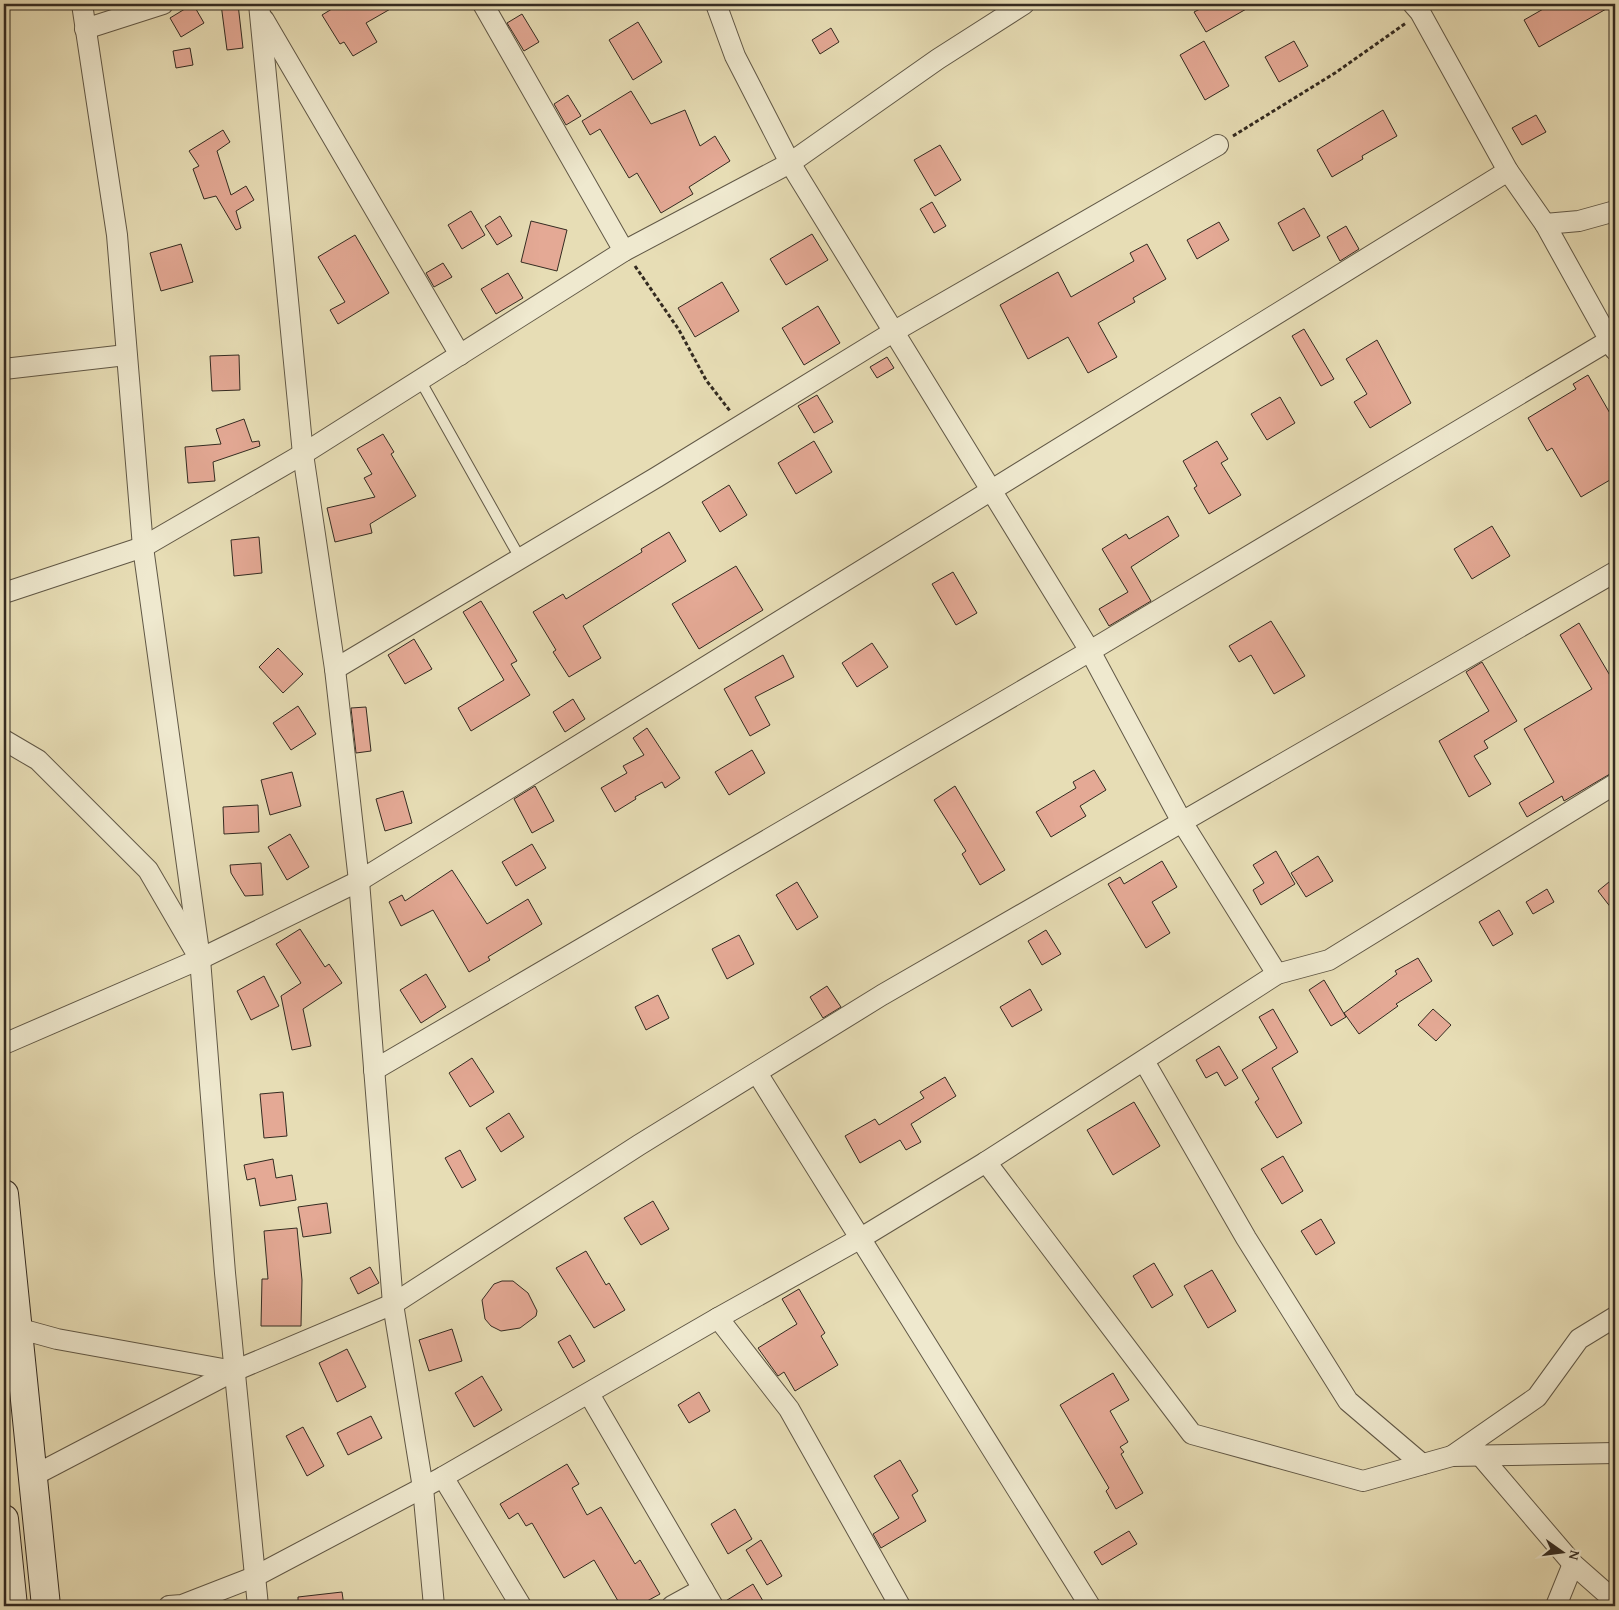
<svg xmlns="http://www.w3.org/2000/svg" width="1619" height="1610" font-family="'Gentium Book Plus',serif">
  <rect width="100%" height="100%" fill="#e7ddb5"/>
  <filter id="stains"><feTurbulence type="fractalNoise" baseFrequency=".004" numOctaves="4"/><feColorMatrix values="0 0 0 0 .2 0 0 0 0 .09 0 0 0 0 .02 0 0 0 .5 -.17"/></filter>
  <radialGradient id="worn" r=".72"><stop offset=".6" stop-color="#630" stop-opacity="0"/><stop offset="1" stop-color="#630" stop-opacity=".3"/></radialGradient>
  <!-- building -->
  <g fill="#e4a995" stroke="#342b21">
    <path d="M 193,4 L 204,23 L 181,37 L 170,18 Z"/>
    <path d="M 221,4 L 238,4 L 243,48 L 227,50 Z"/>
    <path d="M 340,4 L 399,4 L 366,23 L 377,42 L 353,56 L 344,42 L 340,44 L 322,15 Z"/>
    <path d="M 1210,4 L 1255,4 L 1206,32 L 1194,12 Z"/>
    <path d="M 1552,4 L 1615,4 L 1539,47 L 1524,20 Z"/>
    <path d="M 522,14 L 539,42 L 524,51 L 507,23 Z"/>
    <path d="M 638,22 L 662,62 L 633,80 L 609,40 Z"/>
    <path d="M 831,28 L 839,42 L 820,54 L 812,40 Z"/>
    <path d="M 1204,41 L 1229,86 L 1205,100 L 1180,55 Z"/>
    <path d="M 1294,41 L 1308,66 L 1279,82 L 1265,57 Z"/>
    <path d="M 190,48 L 193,65 L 176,68 L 173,51 Z"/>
    <path d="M 631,91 L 651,124 L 685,110 L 700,146 L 715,136 L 730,161 L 689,187 L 693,194 L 661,213 L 637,173 L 629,178 L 600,129 L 590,135 L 582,121 Z"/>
    <path d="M 568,95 L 581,116 L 566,125 L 554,104 Z"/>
    <path d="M 1383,110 L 1397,136 L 1362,156 L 1363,159 L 1332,177 L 1317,150 Z"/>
    <path d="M 1536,115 L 1546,132 L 1522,145 L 1512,128 Z"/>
    <path d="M 223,130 L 230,142 L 217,151 L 231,195 L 246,186 L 254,200 L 236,211 L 241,228 L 236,230 L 216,196 L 204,199 L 193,169 L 199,166 L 189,151 Z"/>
    <path d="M 940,145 L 961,180 L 935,196 L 914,160 Z"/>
    <path d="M 932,202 L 946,226 L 934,233 L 920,209 Z"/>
    <path d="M 1304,208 L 1320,236 L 1293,251 L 1278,223 Z"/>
    <path d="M 471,211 L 485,235 L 462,249 L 448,225 Z"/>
    <path d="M 500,216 L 512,236 L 497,245 L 485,226 Z"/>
    <path d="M 531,221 L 567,230 L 557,271 L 521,262 Z"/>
    <path d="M 1219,222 L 1229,240 L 1197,259 L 1187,240 Z"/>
    <path d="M 1346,226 L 1359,249 L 1340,261 L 1327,237 Z"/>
    <path d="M 812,234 L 828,260 L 786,285 L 770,259 Z"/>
    <path d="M 355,235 L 389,293 L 338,324 L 330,310 L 345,302 L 318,257 Z"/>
    <path d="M 181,244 L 193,282 L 161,291 L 150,253 Z"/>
    <path d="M 1147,244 L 1166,279 L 1133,298 L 1135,302 L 1098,323 L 1117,357 L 1088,373 L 1068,337 L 1028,359 L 1000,305 L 1058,272 L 1071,297 L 1134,261 L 1130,253 Z"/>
    <path d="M 443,263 L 452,277 L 434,287 L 426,273 Z"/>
    <path d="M 508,273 L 523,298 L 496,314 L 481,289 Z"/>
    <path d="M 722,282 L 739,311 L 695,337 L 678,308 Z"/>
    <path d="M 818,306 L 840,343 L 804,365 L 782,328 Z"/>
    <path d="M 1304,329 L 1334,379 L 1321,386 L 1292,336 Z"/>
    <path d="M 1377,340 L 1411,403 L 1370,428 L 1354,402 L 1367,394 L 1346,359 Z"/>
    <path d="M 239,355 L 240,390 L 212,391 L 210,356 Z"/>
    <path d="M 887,357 L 894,368 L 877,378 L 870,367 Z"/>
    <path d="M 1588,375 L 1615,422 L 1615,477 L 1581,497 L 1552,448 L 1547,451 L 1528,418 L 1576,389 L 1573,384 Z"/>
    <path d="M 817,395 L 833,422 L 814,433 L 798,406 Z"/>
    <path d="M 1280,397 L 1295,423 L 1267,440 L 1251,414 Z"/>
    <path d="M 244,419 L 252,442 L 259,441 L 260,446 L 213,462 L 215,481 L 188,483 L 185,447 L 221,444 L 216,429 Z"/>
    <path d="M 383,434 L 394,452 L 391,454 L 416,496 L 370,524 L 372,533 L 335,542 L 327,508 L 375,497 L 364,478 L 372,474 L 357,449 Z"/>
    <path d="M 814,441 L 832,472 L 796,494 L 778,463 Z"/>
    <path d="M 1217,441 L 1228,459 L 1221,463 L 1241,495 L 1209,514 L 1194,488 L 1197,486 L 1183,461 Z"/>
    <path d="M 729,485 L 747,515 L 720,532 L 702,502 Z"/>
    <path d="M 1168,516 L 1179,536 L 1131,567 L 1151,601 L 1109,626 L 1099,609 L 1128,592 L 1102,549 L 1126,534 L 1129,539 Z"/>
    <path d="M 1492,526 L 1510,556 L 1472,579 L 1454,549 Z"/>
    <path d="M 669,532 L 686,561 L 583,626 L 601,658 L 569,677 L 553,652 L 556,650 L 533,612 L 563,594 L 566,599 L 642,552 L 641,549 Z"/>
    <path d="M 259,537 L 262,573 L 234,576 L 231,540 Z"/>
    <path d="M 736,566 L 763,610 L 699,649 L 672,604 Z"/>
    <path d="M 953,572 L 977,613 L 956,625 L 932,584 Z"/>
    <path d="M 481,601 L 517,661 L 511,664 L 530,695 L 471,731 L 458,708 L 504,680 L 463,612 Z"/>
    <path d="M 1271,621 L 1305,676 L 1274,694 L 1251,655 L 1239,662 L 1229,646 Z"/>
    <path d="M 1579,623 L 1615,684 L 1615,771 L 1564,801 L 1562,796 L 1527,817 L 1519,803 L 1554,782 L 1524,729 L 1592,689 L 1560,635 Z"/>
    <path d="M 414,639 L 432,669 L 405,684 L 388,655 Z"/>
    <path d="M 872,643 L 888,667 L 857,687 L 842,663 Z"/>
    <path d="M 278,648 L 303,674 L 283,693 L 259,667 Z"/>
    <path d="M 783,655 L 794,677 L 755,697 L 770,725 L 750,736 L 724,689 Z"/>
    <path d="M 1482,662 L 1517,721 L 1484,741 L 1488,748 L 1474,756 L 1491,784 L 1469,797 L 1439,741 L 1489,711 L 1466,672 Z"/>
    <path d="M 573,699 L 585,719 L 565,732 L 553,712 Z"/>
    <path d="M 298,706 L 316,734 L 291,750 L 273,723 Z"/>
    <path d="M 366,707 L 371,751 L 356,753 L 351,708 Z"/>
    <path d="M 647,728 L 680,778 L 665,788 L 662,782 L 635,797 L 636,799 L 615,812 L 601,788 L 627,773 L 623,766 L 644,755 L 633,738 Z"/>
    <path d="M 752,750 L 765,773 L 729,795 L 715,772 Z"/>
    <path d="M 1094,770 L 1106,790 L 1080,806 L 1086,816 L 1051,837 L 1036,812 L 1076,788 L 1073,782 Z"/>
    <path d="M 292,772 L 301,806 L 270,815 L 261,780 Z"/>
    <path d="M 535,786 L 554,821 L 532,833 L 514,799 Z"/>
    <path d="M 955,786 L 1005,870 L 980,885 L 962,854 L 966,851 L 934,800 Z"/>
    <path d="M 403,791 L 412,823 L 385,831 L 376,799 Z"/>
    <path d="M 258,805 L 259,832 L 224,834 L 223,807 Z"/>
    <path d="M 290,834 L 309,867 L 287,880 L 268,847 Z"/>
    <path d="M 532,844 L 546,868 L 516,886 L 502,862 Z"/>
    <path d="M 1276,851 L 1295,884 L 1261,905 L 1253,890 L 1264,883 L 1253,865 Z"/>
    <path d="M 1318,856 L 1333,881 L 1306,897 L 1291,873 Z"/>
    <path d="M 1162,861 L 1177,887 L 1152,902 L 1170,933 L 1146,948 L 1108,884 L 1120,877 L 1124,884 Z"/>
    <path d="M 261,863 L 263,895 L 245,896 L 231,873 L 230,865 Z"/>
    <path d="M 452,870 L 487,924 L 528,899 L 542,924 L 488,957 L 490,960 L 469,972 L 433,910 L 401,926 L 389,902 L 402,895 L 405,901 Z"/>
    <path d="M 1615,877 L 1615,913 L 1598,891 Z"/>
    <path d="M 797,882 L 818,917 L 797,930 L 776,895 Z"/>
    <path d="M 1547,889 L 1554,902 L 1533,914 L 1526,902 Z"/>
    <path d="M 1499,910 L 1513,934 L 1493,946 L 1479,922 Z"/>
    <path d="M 300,929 L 325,967 L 329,964 L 342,983 L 303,1009 L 311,1046 L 292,1050 L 281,996 L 301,983 L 276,944 Z"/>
    <path d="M 1046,930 L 1061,954 L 1042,965 L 1028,941 Z"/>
    <path d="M 739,935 L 754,964 L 727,979 L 712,949 Z"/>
    <path d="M 1418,958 L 1432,981 L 1396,1004 L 1398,1006 L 1359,1034 L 1344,1013 L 1397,974 L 1395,971 Z"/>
    <path d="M 426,974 L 446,1007 L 421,1023 L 400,990 Z"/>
    <path d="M 264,976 L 279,1006 L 251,1020 L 237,991 Z"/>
    <path d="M 1324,980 L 1346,1017 L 1331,1026 L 1309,990 Z"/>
    <path d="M 827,986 L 841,1007 L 823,1018 L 810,997 Z"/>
    <path d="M 1030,989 L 1042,1010 L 1012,1027 L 1000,1007 Z"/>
    <path d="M 658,995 L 669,1018 L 646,1030 L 635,1007 Z"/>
    <path d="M 1273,1009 L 1298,1052 L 1272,1068 L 1302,1123 L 1277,1138 L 1255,1102 L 1259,1099 L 1242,1070 L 1277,1048 L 1259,1017 Z"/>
    <path d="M 1433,1009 L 1451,1025 L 1436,1041 L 1418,1025 Z"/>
    <path d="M 1219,1046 L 1238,1078 L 1225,1086 L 1217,1072 L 1206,1078 L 1196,1060 Z"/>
    <path d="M 472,1058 L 494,1092 L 470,1107 L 449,1073 Z"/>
    <path d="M 945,1077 L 956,1096 L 911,1124 L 921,1142 L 906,1150 L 900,1140 L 860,1163 L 845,1136 L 875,1119 L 879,1125 L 924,1098 L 920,1092 Z"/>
    <path d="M 283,1092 L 287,1136 L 264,1138 L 260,1094 Z"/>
    <path d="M 1134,1102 L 1160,1146 L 1113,1175 L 1087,1130 Z"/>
    <path d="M 509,1113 L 524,1137 L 501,1152 L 486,1128 Z"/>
    <path d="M 460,1150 L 476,1180 L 462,1188 L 445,1158 Z"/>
    <path d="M 1283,1156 L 1303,1191 L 1282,1204 L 1261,1169 Z"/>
    <path d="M 273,1159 L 276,1178 L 292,1175 L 296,1200 L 260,1206 L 255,1178 L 247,1180 L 244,1165 Z"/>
    <path d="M 653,1201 L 669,1229 L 641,1245 L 624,1218 Z"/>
    <path d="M 327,1203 L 331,1233 L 303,1237 L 298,1207 Z"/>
    <path d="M 1321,1219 L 1335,1243 L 1316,1255 L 1301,1231 Z"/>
    <path d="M 297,1228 L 302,1280 L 301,1326 L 261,1326 L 262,1279 L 268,1279 L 264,1231 Z"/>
    <path d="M 586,1251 L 606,1285 L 609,1283 L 625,1310 L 594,1328 L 556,1268 Z"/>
    <path d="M 1154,1263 L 1173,1295 L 1152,1308 L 1133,1276 Z"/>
    <path d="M 370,1267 L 379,1283 L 358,1294 L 350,1278 Z"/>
    <path d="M 1212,1270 L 1236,1311 L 1208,1328 L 1184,1286 Z"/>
    <path d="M 502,1281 L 513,1281 L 528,1293 L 537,1311 L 536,1316 L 520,1328 L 501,1331 L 491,1326 L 485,1319 L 482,1300 L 494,1284 Z"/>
    <path d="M 799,1289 L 825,1333 L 821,1336 L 838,1365 L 795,1391 L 784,1372 L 778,1376 L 758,1348 L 797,1324 L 782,1299 Z"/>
    <path d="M 452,1329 L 462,1361 L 429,1371 L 419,1340 Z"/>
    <path d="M 570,1335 L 585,1361 L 573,1368 L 558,1342 Z"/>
    <path d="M 347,1349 L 366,1387 L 337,1402 L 319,1363 Z"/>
    <path d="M 1113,1373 L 1129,1400 L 1110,1411 L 1128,1442 L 1120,1447 L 1124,1452 L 1121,1454 L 1143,1493 L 1116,1509 L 1106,1491 L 1109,1488 L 1060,1405 Z"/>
    <path d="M 482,1376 L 502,1410 L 474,1427 L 455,1393 Z"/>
    <path d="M 699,1392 L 710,1411 L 689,1423 L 678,1405 Z"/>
    <path d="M 371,1416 L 382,1438 L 348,1455 L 337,1433 Z"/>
    <path d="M 303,1427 L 324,1466 L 307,1476 L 286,1436 Z"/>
    <path d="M 900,1460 L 918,1491 L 912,1495 L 926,1521 L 881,1548 L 873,1534 L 899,1518 L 874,1476 Z"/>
    <path d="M 567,1464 L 579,1484 L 572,1488 L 587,1515 L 601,1507 L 635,1564 L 640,1560 L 660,1594 L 638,1606 L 621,1606 L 594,1560 L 564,1578 L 532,1523 L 526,1526 L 518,1513 L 509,1519 L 500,1504 Z"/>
    <path d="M 735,1509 L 752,1539 L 728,1554 L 711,1524 Z"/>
    <path d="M 1129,1531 L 1137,1544 L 1102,1565 L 1094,1552 Z"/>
    <path d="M 761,1540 L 782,1576 L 767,1585 L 746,1550 Z"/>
    <path d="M 753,1584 L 766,1606 L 725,1606 L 724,1602 Z"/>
    <path d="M 342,1592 L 344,1606 L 298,1606 L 298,1597 Z"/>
  </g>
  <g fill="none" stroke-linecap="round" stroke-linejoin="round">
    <defs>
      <path id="lane" d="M 420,380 L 520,558"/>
      <g id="street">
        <path d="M 82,4 L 117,235 L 143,547 L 200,959 L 225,1273 L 258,1606"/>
        <path d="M 259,4 L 303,454 L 335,669 L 359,881 L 393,1304 L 423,1488 L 434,1606"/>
        <path d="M 483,4 L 624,251"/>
        <path d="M 716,4 L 735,56 L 790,163 L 1090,651 L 1182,822 L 1277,974"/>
        <path d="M 1413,4 L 1420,12 L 1508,171 L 1545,224 L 1615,350"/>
        <path d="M 264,20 L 460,355"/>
        <path d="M 85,29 L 163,4"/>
        <path d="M 1545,224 L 1579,221 L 1615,211"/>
        <path d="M 4,369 L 126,355"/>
        <path d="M 4,593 L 143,547 L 303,454 L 624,251 L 790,163 L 938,59 L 1024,4"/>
        <path d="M 335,669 L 657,477 L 893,332 L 1218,145"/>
        <path d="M 4,740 L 38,760 L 148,870 L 194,949"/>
        <path d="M 4,1044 L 200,959 L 359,881 L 1508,171"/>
        <path d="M 1144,1061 L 1246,1238 L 1348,1401 L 1422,1464"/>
        <path d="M 374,1070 L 1090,651 L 1610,340"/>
        <path d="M 757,1073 L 1090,1606"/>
        <path d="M 986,1162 L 1277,974 L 1329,960 L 1615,784"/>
        <path d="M 718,1318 L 789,1409 L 900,1606"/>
        <path d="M 17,1328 L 57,1339 L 234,1371"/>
        <path d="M 589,1394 L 713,1606"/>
        <path d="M 1474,1448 L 1573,1564 L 1615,1601"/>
        <path d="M 1452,1456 L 1537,1397 L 1579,1339 L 1615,1317"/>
        <path d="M 33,1476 L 234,1371 L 393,1304 L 639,1145 L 882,995 L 1615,572"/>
        <path d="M 443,1477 L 521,1606"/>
        <path d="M 169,1606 L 182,1605 L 254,1577 L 443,1477 L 718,1318 L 861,1238 L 986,1162 L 1192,1434 L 1363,1481 L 1452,1456 L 1615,1453"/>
        <path d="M 672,1606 L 703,1589"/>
        <path d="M 1556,1606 L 1573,1564"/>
      </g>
      <g id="secondary">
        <path d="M 4,1194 L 46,1606"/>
        <path d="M 4,1519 L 13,1606"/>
      </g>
    </defs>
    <!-- lane casing -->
    <use href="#lane" stroke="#615846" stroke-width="12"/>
    <!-- street casing -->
    <use href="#street" stroke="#615846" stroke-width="22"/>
    <!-- secondary casing -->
    <use href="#secondary" stroke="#342b21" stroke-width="30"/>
    <!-- path -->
    <g stroke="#342b21" stroke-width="3" stroke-dasharray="4 2.5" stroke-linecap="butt">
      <path d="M 1233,136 L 1335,73 L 1406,23"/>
      <path d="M 635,266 L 679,330 L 706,380 L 730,411"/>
    </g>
    <!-- lane -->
    <use href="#lane" stroke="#efe9cf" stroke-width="10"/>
    <!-- street -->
    <use href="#street" stroke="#efe9cf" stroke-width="20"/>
    <!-- secondary -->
    <use href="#secondary" stroke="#efe9cf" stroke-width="28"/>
  </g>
  <!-- margin -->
  <rect width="1619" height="1610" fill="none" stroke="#e7ddb5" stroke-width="20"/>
  <rect x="5" y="5" width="1609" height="1600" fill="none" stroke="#342b21" stroke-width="2.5"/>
  <rect x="10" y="10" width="1599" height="1590" fill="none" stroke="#342b21"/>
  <!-- north arrow -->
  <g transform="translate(1562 1552) rotate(104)" stroke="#efe9cf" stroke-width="4" paint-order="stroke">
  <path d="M0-4L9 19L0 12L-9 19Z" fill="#342b21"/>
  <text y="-8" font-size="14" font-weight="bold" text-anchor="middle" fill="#342b21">N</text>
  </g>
  <rect width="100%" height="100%" filter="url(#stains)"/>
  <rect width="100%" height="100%" fill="url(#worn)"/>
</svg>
